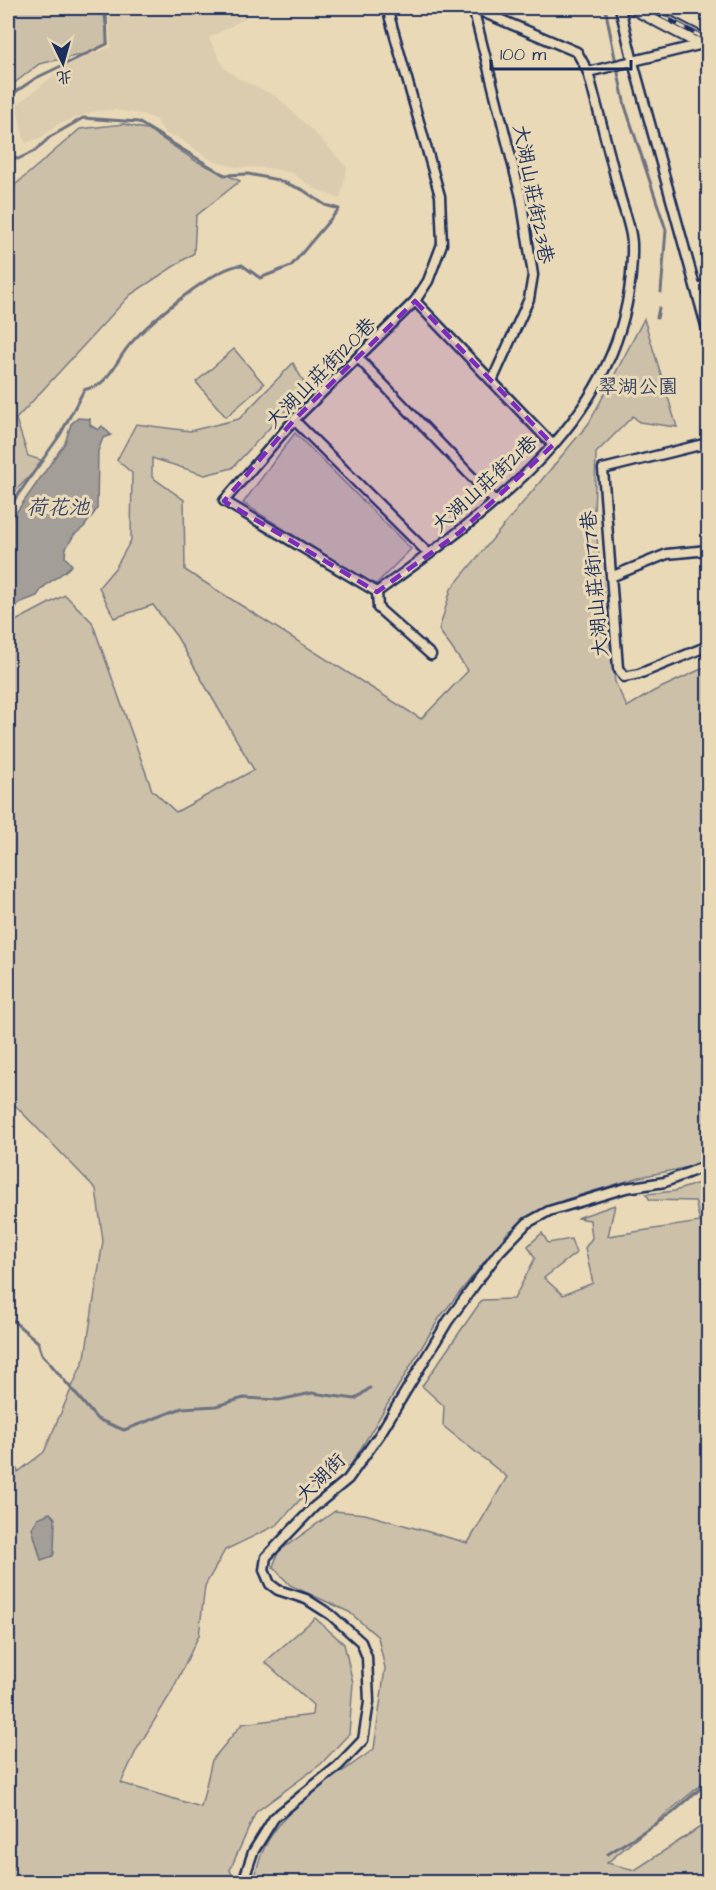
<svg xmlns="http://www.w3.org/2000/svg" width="716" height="1890" font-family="'Architects Daughter','LXGW WenKai TC',sans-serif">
  <rect width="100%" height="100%" fill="#ead9b6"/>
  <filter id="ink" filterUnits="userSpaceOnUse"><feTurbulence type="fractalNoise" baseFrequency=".0167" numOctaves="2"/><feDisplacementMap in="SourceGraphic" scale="12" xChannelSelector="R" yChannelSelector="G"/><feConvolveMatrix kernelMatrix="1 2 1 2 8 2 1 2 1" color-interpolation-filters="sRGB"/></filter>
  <g filter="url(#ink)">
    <!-- built -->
    <path fill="#dbccaf" d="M 108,8 L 241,8 L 246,18 L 209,38 L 224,68 L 238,78 L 277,97 L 321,139 L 347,168 L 340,199 L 314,188 L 292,173 L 269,168 L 235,167 L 213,161 L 177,137 L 166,134 L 155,119 L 142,114 L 114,110 L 95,111 L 58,124 L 42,137 L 25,143 L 16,106 L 73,60 L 111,47 Z"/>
    <!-- green -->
    <g fill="#ccc0a9" stroke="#747884" stroke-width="1.5">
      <path d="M 8,8 L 103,8 L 108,44 L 89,53 L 39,64 L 8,88 Z"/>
      <path d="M 124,124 L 149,130 L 196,161 L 240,181 L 196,216 L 194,253 L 130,295 L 16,419 L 28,456 L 44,461 L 8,499 L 8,191 L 80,129 Z"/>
      <path d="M 644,319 L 677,427 L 639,422 L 633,416 L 596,453 L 594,515 L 615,682 L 627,707 L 654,691 L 708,666 L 708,1152 L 698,1165 L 640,1177 L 564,1200 L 508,1232 L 440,1317 L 351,1465 L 320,1478 L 277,1525 L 225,1550 L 205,1586 L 199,1635 L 171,1693 L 137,1749 L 121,1783 L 201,1807 L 212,1760 L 242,1724 L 312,1715 L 313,1705 L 265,1662 L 315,1618 L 344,1644 L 353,1683 L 349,1734 L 321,1764 L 256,1812 L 230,1870 L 235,1882 L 8,1882 L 8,1448 L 18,1472 L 44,1452 L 85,1357 L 103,1241 L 96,1189 L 8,1098 L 8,625 L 65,595 L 92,622 L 152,790 L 176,812 L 254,770 L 177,637 L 153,605 L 114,618 L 99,587 L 116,567 L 131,540 L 132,473 L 117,460 L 136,424 L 190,431 L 239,419 L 293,363 L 307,388 L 232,468 L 205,475 L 152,458 L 152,477 L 184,500 L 185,570 L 421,719 L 468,671 L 439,630 L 451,589 L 589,423 Z"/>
      <path d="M 234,349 L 264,384 L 226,417 L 196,382 Z"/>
      <path d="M 295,433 L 411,549 L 374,586 L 243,503 Z"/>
      <path d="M 708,1180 L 708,1779 L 607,1863 L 635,1870 L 708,1822 L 708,1882 L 255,1882 C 260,1817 327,1784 374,1749 L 385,1668 L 378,1637 L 349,1612 L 290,1585 L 273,1567 L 278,1552 L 335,1511 L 365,1514 L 468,1543 L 507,1477 L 443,1426 L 444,1406 L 422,1386 L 482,1300 L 514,1299 L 535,1258 L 528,1246 L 542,1233 L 548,1243 L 571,1239 L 576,1253 L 544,1278 L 563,1295 L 593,1283 L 585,1248 L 592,1238 L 590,1220 L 577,1218 L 615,1205 L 608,1236 L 700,1222 L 695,1201 L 650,1200 L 646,1194 L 675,1191 Z"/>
    </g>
    <!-- water -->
    <g fill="#a39f98" stroke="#6d7281" stroke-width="1.5">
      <path d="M 78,418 L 90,419 L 90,425 L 98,430 L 102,426 L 111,435 L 103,438 L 98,451 L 97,509 L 84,527 L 74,535 L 66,548 L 65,557 L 72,565 C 61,577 44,582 37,596 L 19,603 L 8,620 L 8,524 L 65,443 L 71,424 Z"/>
      <path d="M 50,1513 L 55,1518 L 54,1553 L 53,1556 L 41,1560 L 32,1528 L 38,1518 Z"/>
    </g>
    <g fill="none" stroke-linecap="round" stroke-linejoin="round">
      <!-- stream -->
      <g stroke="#6d7281" stroke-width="3">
        <path d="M 606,12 L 615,58"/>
        <path d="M 618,73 L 625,106 L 666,230 L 661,292"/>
        <path d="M 8,97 L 36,78 L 107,44 L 106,8"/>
        <path d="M 8,135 L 14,158 L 18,159 L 35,151 L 50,137 L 83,118 L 138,122 L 224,175 L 248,174 L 278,180 L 303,190 L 325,205 L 339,209 L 291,266 L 260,278 L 242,265 C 215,266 151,321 132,342 C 120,354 114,373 101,383 C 97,387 89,388 84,390 L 60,435 L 8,509"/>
        <path d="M 657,318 L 659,308"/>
        <path d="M 8,1281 L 12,1320 L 38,1342 L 42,1354 L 97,1419 L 124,1430 L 182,1408 L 216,1406 L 244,1398 L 279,1400 L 312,1393 L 355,1399 L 370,1388"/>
        <path d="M 608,1854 L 671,1814 L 708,1782"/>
      </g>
      <defs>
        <g id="street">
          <path d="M 387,8 L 440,196 L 442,244 L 428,281 L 415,301 L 294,420 L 224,501 L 377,592 L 378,608 L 431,655"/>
          <path d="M 473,8 L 521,197 L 533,275 L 529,299 L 492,381"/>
          <path d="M 473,8 L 577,52 L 588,72 L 703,44"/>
          <path d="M 620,8 L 633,62 L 708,333"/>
          <path d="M 697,289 L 708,283"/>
          <path d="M 415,301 L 553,445"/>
          <path d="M 359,359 L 495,501"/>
          <path d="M 294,420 L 429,554"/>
          <path d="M 708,443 L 603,469 L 618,668 L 624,677 L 639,674 L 708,646"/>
          <path d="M 613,576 L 667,554 L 708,550"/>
          <path d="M 377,592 C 497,505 635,410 632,245 C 632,229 624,211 620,196 C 610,155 599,114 588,72"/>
          <path d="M 249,1882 L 246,1873 L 253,1852 L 274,1818 L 338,1766 L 363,1740 L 369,1702 L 367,1657 L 361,1642 L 331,1615 L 306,1599 L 278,1590 L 270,1584 L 264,1570 L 266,1557 L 314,1507 L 348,1479 L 380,1434 L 448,1321 L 499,1252 L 527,1223 L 549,1211 L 626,1188 L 665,1182 L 708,1165"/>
        </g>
        <g id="secondary">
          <path d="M 634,8 L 708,47"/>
          <path d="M 671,8 L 708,27"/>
        </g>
      </defs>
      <!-- street casing -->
      <use href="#street" stroke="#1b2f5e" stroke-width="13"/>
      <!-- secondary casing -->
      <use href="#secondary" stroke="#1b2f5e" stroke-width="16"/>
      <!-- street -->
      <use href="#street" stroke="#ead9b6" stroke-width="8"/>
      <!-- secondary -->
      <use href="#secondary" stroke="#ead9b6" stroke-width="12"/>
      <defs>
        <path id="rail" d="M 646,8 L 708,40"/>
      </defs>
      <!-- rail casing -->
      <use href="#rail" stroke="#1b2f5e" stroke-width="5"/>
      <!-- rail -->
      <use href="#rail" stroke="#ead9b6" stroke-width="3" stroke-dasharray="9" stroke-linecap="butt"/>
    </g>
  </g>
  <!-- marked area -->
  <path fill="#7b2cbf" fill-opacity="0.2" stroke="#7b2cbf" stroke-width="4.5" stroke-dasharray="12 8" stroke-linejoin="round" d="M 415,301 L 553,445 L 460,532 L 377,592 L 224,501 L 294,420 Z"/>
  <g text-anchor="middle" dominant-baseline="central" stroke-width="6" stroke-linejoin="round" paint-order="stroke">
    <!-- street labels -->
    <g font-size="20" fill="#1b2f5e" stroke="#ead9b6">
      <text transform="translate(533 194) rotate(79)">大湖山莊街23巷</text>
      <text transform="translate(321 373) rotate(-45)">大湖山莊街120巷</text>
      <text transform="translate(485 484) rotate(-42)">大湖山莊街21巷</text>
      <text transform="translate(595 584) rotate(-95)">大湖山莊街177巷</text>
      <text transform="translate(321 1478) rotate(-45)">大湖街</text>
    </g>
    <!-- park labels -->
    <g font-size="20" fill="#364569" stroke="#ead9b6">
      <text x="638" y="387">翠湖公園</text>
    </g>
    <!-- water labels -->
    <g font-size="21" font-style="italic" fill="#36456a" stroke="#ead9b6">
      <text x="58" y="507">荷花池</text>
    </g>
  </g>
  <!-- margin -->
  <rect width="716" height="1890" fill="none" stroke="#ead9b6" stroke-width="30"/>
  <rect x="15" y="15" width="686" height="1860" fill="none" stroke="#1b2f5e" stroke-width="2" filter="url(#ink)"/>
  <!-- north arrow -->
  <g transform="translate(63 63) rotate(175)" stroke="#ead9b6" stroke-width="4.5" paint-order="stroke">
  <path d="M0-4.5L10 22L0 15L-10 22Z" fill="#1b2f5e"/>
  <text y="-9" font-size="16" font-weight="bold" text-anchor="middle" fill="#1b2f5e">北</text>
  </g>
  <!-- scale -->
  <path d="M491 60v9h140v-9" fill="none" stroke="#1b2f5e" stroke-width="3"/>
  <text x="500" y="60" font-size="18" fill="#1b2f5e" stroke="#ead9b6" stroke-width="4.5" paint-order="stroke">100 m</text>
</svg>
